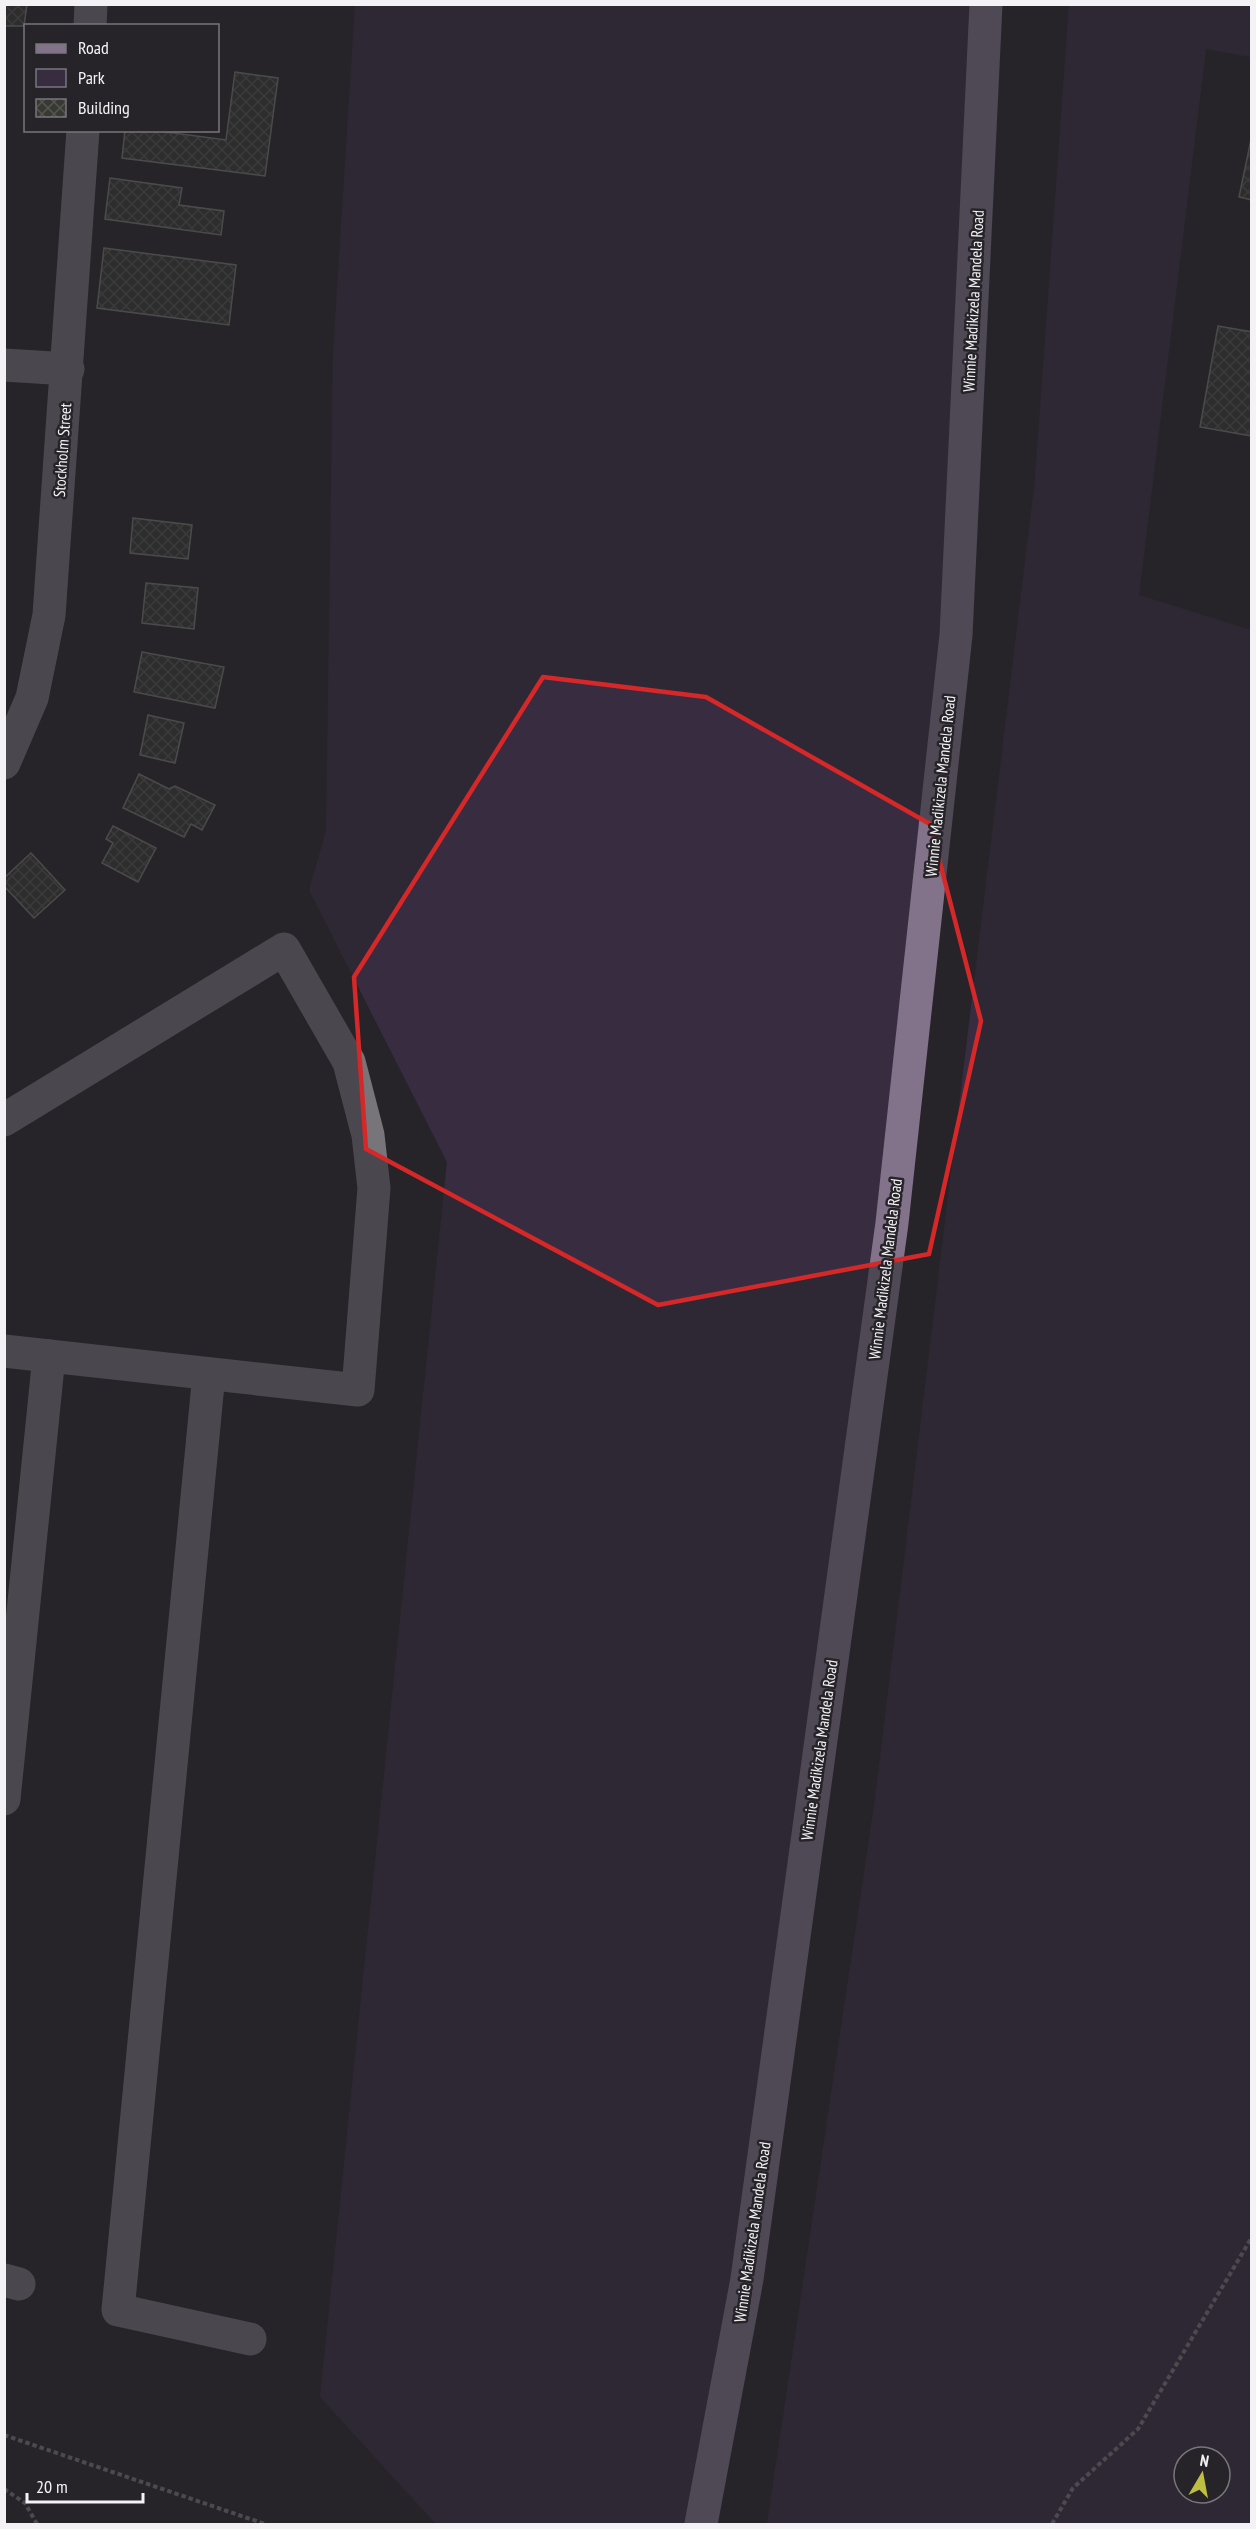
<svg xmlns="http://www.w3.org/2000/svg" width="1256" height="2529" font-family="'PT Sans Narrow',sans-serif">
  <defs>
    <pattern id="building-cross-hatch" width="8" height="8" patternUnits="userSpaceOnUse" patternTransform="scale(1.5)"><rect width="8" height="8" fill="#393933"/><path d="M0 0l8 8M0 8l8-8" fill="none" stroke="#565651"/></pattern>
  </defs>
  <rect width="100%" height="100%" fill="#272429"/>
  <!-- green -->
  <g fill="#382d40" fill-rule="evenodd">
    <path d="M 355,5 L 986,5 L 956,635 L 701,2524 L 436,2524 L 320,2397 L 447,1162 L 309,890 L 326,831 L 333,353 Z"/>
    <path d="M 1069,5 L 1251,5 L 1251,57 L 1206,49 L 1139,595 L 1251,630 L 1251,2524 L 767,2524 L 875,1799 L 1035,479 ZM 1184,2457 L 1220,2457 L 1220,2493 L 1184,2493 Z"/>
  </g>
  <!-- building -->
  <g fill="url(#building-cross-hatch)" stroke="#787972" stroke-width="1.5">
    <path d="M 4,4 L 27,4 L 24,26 L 4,26 Z"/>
    <path d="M 235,72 L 278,78 L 265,176 L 122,158 L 125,130 L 151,130 L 226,140 Z"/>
    <path d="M 1252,135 L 1252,200 L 1239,197 Z"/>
    <path d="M 110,178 L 182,188 L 179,205 L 224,211 L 221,235 L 105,219 Z"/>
    <path d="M 104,248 L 236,265 L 229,325 L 97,308 Z"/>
    <path d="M 1218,326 L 1252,332 L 1252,436 L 1200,427 Z"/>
    <path d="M 133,518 L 192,525 L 188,559 L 130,553 Z"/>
    <path d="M 146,583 L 198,588 L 194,629 L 142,623 Z"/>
    <path d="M 142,652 L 224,667 L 215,708 L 134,692 Z"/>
    <path d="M 148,715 L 184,723 L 175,763 L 140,755 Z"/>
    <path d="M 139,774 L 169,789 L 175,786 L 215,805 L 202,830 L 191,824 L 184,837 L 123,808 Z"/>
    <path d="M 113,826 L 156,848 L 138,882 L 102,863 L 113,843 L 106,839 Z"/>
    <path d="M 31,853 L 65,890 L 34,918 L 4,886 L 4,878 Z"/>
  </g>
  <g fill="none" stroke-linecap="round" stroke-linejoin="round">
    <!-- path -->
    <g stroke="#7a777c" stroke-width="4" stroke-dasharray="4.5 3" stroke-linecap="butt">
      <path d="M 4,2435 L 265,2524"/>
      <path d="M 4,2489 L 25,2503 L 37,2524"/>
      <path d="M 1052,2524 L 1073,2488 L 1138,2429 L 1252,2237"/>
    </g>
    <!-- street -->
    <g stroke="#77747a" stroke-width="33">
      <path d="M 90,26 L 91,4"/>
      <path d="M 4,365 L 68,369"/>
      <path d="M 4,763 L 32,698 L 49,615 L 83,130"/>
      <path d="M 4,1120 L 284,949 L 349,1062 L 368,1135 L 374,1188 L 358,1390 L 4,1351"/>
      <path d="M 209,1374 L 118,2310 L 250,2339"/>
      <path d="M 4,1799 L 49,1356"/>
      <path d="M 4,2280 L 19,2284"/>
    </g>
    <!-- secondary -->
    <path stroke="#82738b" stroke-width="33" d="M 701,2524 L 747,2279 L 892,1223 L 956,635 L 986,4"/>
  </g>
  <!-- marked area -->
  <path d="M0 0H1256V2529H0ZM 543,677 L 706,697 L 930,824 L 981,1021 L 929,1254 L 658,1305 L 366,1149 L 354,977 Z" fill="#272429" fill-opacity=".55" fill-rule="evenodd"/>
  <path fill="none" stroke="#d62828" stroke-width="4.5" stroke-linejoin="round" d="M 543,677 L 706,697 L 930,824 L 981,1021 L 929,1254 L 658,1305 L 366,1149 L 354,977 Z"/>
  <g text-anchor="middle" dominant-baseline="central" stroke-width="5" stroke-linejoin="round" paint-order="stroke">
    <!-- street labels -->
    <g font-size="16" fill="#f4f2f5" stroke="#272429">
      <text transform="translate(973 301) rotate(-87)">Winnie Madikizela Mandela Road</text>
      <text transform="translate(62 450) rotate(-86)">Stockholm Street</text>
      <text transform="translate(940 786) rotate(-84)">Winnie Madikizela Mandela Road</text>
      <text transform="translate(885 1269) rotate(-83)">Winnie Madikizela Mandela Road</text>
      <text transform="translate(819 1750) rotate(-82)">Winnie Madikizela Mandela Road</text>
      <text transform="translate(752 2232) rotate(-82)">Winnie Madikizela Mandela Road</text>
    </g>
  </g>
  <!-- border -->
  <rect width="1256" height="2529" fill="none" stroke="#f4f2f5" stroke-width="12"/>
  <!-- legend -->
  <rect x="24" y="24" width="195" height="108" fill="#272429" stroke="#79767b" stroke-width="1.5"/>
  <rect x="36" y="44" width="30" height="9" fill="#82738b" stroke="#79767b" stroke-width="1.5"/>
  <text x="78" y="54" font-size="18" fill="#f4f2f5">Road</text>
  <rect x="36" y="69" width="30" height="18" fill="#382d40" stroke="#79767b" stroke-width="1.5"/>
  <text x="78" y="84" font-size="18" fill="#f4f2f5">Park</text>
  <rect x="36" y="99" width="30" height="18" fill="url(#building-cross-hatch)" stroke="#79767b" stroke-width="1.5"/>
  <text x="78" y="114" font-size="18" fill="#f4f2f5">Building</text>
  <!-- north arrow -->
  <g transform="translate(1202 2475) rotate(10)"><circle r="28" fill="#272429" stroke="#79767b" stroke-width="1.5"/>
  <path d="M0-4.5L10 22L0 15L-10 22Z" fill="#bebf42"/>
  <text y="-9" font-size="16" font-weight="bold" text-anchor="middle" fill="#f4f2f5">N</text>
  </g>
  <!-- scale -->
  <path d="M27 2493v9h116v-9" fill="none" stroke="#f4f2f5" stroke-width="3"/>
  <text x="36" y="2493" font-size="18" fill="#f4f2f5" stroke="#272429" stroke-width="4.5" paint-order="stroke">20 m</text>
</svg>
